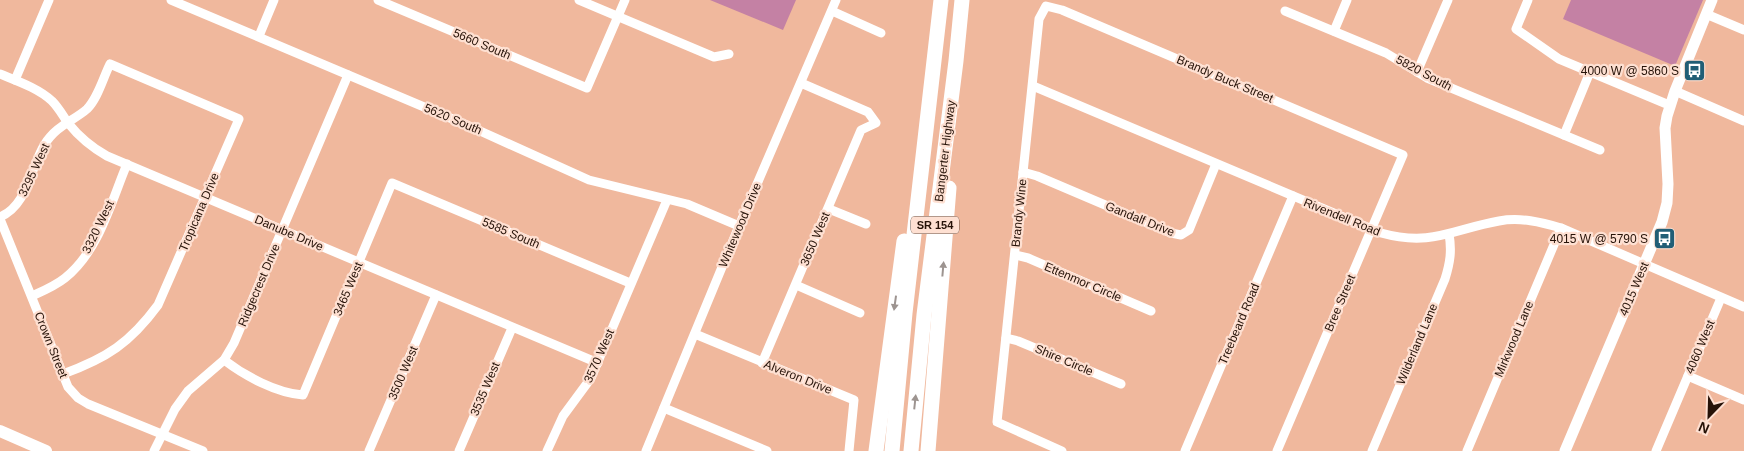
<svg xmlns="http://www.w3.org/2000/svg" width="1744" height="451" font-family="Helvetica,sans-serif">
  <rect width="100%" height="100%" fill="#f0b89d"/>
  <!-- green -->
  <g fill="#c481a4">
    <path d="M 710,0 L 796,0 L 783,30 Z"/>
    <path d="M 1571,0 L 1703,0 L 1675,66 L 1563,19 Z"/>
  </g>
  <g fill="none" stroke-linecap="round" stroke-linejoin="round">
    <!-- street -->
    <g stroke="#fff" stroke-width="9">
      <path d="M 171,0 L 469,126 L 589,180 L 687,204 L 739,226"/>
      <path d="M 378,0 L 587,88 L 625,0"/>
      <path d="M 579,0 L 714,57 L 729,54"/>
      <path d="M 1528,0 L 1516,29 L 1559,59 L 1669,105"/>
      <path d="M 832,11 L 881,33"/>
      <path d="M 1285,11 L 1386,53 L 1427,78 L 1600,150"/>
      <path d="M 1706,14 L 1744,30"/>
      <path d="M 1334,31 L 1347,0"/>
      <path d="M 259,36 L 274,0"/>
      <path d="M 1417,72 L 1448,0"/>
      <path d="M 0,74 C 17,81 38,88 52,101 C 59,108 63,116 68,123 C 80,138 91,147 107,156 L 598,363"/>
      <path d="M 15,80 L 49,0"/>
      <path d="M 1033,86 L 1381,233 C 1432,247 1453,229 1499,221 C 1520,217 1541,222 1561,228 L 1744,307"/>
      <path d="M 1675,91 L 1744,121"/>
      <path d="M 1564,135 L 1590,72"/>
      <path d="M 1023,172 L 1037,176 L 1171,233 L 1181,235 L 1189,230 L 1216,164"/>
      <path d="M 829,209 L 866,224"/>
      <path d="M 0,217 C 31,204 30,160 50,137 C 59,125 76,119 87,109 C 98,98 103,78 110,64 L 239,119 L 158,305 C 130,343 107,358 63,374"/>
      <path d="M 0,219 L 68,387 L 78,398 L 88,404 L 203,451"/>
      <path d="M 1015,255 L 1028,258 L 1151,311"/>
      <path d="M 796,285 L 860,313"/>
      <path d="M 32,296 C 43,291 55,286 65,278 C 99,251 111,202 127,164"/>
      <path d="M 695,334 L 854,400 L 849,451"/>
      <path d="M 1006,338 L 1018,341 L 1121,384"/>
      <path d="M 224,360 C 245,376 276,393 303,395 L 392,183 L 630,283"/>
      <path d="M 762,363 L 861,130 L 876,123 L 868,112 L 801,83"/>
      <path d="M 1688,376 L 1744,400"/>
      <path d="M 664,408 L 767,451"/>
      <path d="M 154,451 L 175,409 L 188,391 L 224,360 L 234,343 L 348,75"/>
      <path d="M 369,451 L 436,295"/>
      <path d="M 459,451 L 512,328"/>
      <path d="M 547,451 L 563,416 L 591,378 L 667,200"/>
      <path d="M 646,451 L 739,226 L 836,0"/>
      <path d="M 1062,451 L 997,422 L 1039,19 L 1046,6 L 1062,10 L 1403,155 L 1277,451"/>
      <path d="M 1185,451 L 1293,196"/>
      <path d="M 1372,451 L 1445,279 C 1450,263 1452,251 1449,234"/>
      <path d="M 1467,451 L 1561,228"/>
      <path d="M 1656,451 L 1721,298"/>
    </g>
    <!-- secondary -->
    <path stroke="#fff" stroke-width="11" d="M 1565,451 L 1662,222 L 1667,203 L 1668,184 L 1665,128 L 1667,116 L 1675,91 L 1712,0"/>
    <!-- primary -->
    <path stroke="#fff" stroke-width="12" d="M 0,431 L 46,451"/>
    <!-- highway -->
    <g stroke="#fff" stroke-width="15">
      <path d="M 876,451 L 904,241"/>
      <path d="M 892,451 L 905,313 L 941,0"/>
      <path d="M 911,451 L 924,315 L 956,61 L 962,0"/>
      <path d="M 928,451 L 949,188"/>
    </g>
  </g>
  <!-- one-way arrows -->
  <defs><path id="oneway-solid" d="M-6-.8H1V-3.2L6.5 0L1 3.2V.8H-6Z" transform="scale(1.25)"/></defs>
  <g fill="#9d9490">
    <use href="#oneway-solid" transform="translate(943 269) rotate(-85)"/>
    <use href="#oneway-solid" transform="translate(895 303) rotate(98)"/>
    <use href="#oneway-solid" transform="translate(915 402) rotate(-84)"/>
  </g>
  <!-- icons -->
  <defs>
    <symbol id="bus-square" viewBox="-11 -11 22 22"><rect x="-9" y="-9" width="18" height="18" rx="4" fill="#215e76" stroke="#fee0d2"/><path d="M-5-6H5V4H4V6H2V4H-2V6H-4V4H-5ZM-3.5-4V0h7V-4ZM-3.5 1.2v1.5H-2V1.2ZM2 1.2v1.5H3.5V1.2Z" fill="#fff"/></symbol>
  </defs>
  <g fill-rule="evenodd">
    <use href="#bus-square" x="1682" y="58" width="25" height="25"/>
    <use href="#bus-square" x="1652" y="226" width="25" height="25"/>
  </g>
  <g text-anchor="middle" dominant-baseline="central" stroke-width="4.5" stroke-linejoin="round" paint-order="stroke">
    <!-- shield labels -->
    <rect fill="#fee0d2" stroke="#675045" stroke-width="1" x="911" y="216.5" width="48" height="17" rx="4"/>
    <g font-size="11" font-weight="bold" fill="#261208">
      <text x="935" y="225">SR 154</text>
    </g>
    <!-- street labels -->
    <g font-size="12" fill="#261208" stroke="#fee0d2">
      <text transform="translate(482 44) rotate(23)">5660 South</text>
      <text transform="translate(1424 73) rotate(28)">5820 South</text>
      <text transform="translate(1225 79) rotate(23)">Brandy Buck Street</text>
      <text transform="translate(453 119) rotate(23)">5620 South</text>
      <text transform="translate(945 151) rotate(-83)">Bangerter Highway</text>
      <text transform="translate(34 170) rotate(-65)">3295 West</text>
      <text transform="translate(199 212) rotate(-67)">Tropicana Drive</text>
      <text transform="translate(1019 213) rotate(-84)">Brandy Wine</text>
      <text transform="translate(1342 217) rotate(22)">Rivendell Road</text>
      <text transform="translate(1140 219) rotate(22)">Gandalf Drive</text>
      <text transform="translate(740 225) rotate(-67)">Whitewood Drive</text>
      <text transform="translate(98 227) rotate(-64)">3320 West</text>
      <text transform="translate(289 233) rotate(23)">Danube Drive</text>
      <text transform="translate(511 233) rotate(23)">5585 South</text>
      <text transform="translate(815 239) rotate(-67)">3650 West</text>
      <text transform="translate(1083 282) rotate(23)">Ettenmor Circle</text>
      <text transform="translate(259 285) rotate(-67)">Ridgecrest Drive</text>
      <text transform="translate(348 289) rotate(-67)">3465 West</text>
      <text transform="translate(1634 289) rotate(-67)">4015 West</text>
      <text transform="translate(1340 303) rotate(-67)">Bree Street</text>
      <text transform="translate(1239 324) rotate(-67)">Treebeard Road</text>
      <text transform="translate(1514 339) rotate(-67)">Mirkwood Lane</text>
      <text transform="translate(1417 344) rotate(-67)">Wilderland Lane</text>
      <text transform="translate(51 345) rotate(68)">Crown Street</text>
      <text transform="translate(1700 347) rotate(-67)">4060 West</text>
      <text transform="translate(599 356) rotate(-66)">3570 West</text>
      <text transform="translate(1064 360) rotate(23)">Shire Circle</text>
      <text transform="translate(403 373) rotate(-67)">3500 West</text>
      <text transform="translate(798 377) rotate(22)">Alveron Drive</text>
      <text transform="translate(485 389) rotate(-67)">3535 West</text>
    </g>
    <!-- poi labels -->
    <g font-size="12" fill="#261208" stroke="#fee0d2" text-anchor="end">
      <text x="1679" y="71">4000 W @ 5860 S</text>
      <text x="1648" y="239">4015 W @ 5790 S</text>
    </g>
  </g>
  <!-- north arrow -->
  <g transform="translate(1709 416) rotate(203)" stroke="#fee0d2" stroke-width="4" paint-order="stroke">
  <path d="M0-4L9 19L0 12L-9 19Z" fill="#261208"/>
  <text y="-8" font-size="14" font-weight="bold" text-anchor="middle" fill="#261208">N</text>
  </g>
</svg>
